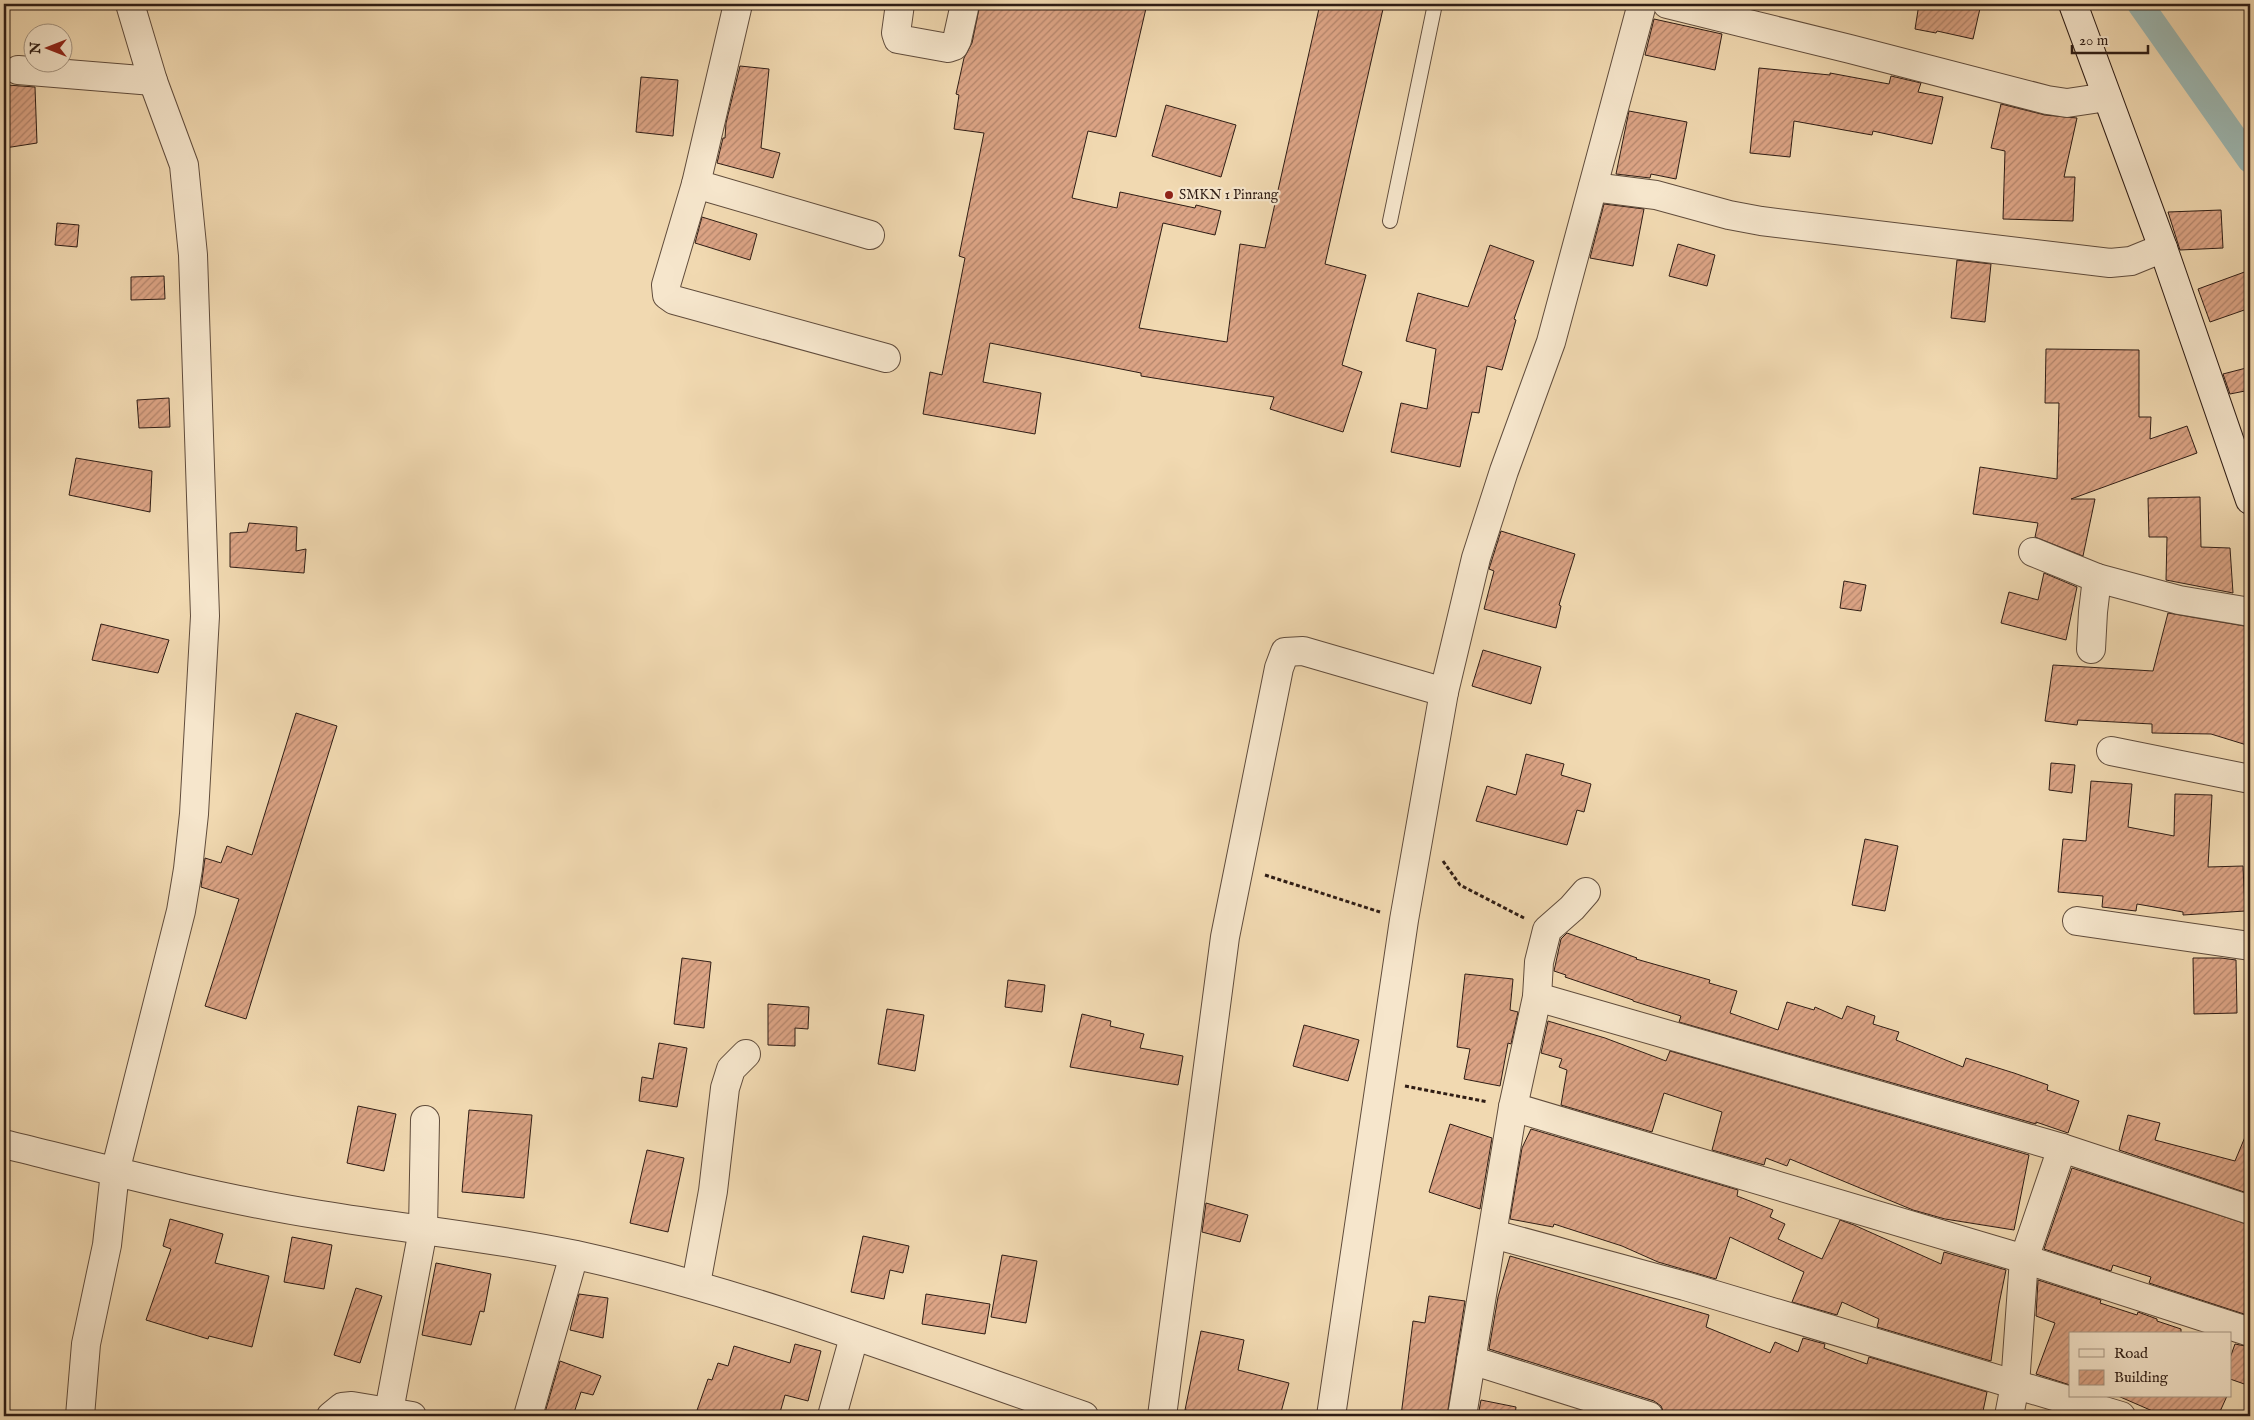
<svg xmlns="http://www.w3.org/2000/svg" width="2254" height="1420" font-family="'IM FELL English',serif">
  <defs>
    <pattern id="building-hatch" width="6" height="6" patternUnits="userSpaceOnUse" patternTransform="scale(1.25)"><rect width="6" height="6" fill="#dca485"/><path d="M-1 1l2-2M0 6l6-6M5 7l2-2" fill="none" stroke="#b3856c"/></pattern>
  </defs>
  <rect width="100%" height="100%" fill="#f1d9b1"/>
  <filter id="stains"><feTurbulence type="fractalNoise" baseFrequency=".004" numOctaves="4"/><feColorMatrix values="0 0 0 0 .2 0 0 0 0 .09 0 0 0 0 .02 0 0 0 .5 -.17"/></filter>
  <radialGradient id="worn" r=".72"><stop offset=".6" stop-color="#630" stop-opacity="0"/><stop offset="1" stop-color="#630" stop-opacity=".3"/></radialGradient>
  <g fill="none" stroke-linecap="round" stroke-linejoin="round">
    <!-- canal -->
    <path stroke="#9db9b4" stroke-width="26" d="M 2140,4 L 2250,160"/>
  </g>
  <!-- building -->
  <g fill="url(#building-hatch)" stroke="#2f1d15">
    <path d="M 980,4 L 1147,4 L 1116,137 L 1088,131 L 1072,198 L 1117,208 L 1120,192 L 1195,208 L 1196,205 L 1221,211 L 1215,235 L 1163,223 L 1139,328 L 1227,342 L 1240,244 L 1265,248 L 1320,4 L 1361,4 L 1383,9 L 1325,264 L 1366,275 L 1342,365 L 1362,372 L 1343,432 L 1270,409 L 1274,397 L 1141,376 L 1141,373 L 990,343 L 983,382 L 1041,393 L 1035,434 L 923,414 L 930,372 L 942,375 L 965,258 L 959,256 L 984,133 L 954,129 L 959,95 L 956,94 L 964,58 L 972,43 Z"/>
    <path d="M 1919,4 L 1981,4 L 1973,39 L 1937,31 L 1936,33 L 1915,29 Z"/>
    <path d="M 1654,19 L 1722,34 L 1715,70 L 1645,55 Z"/>
    <path d="M 740,66 L 769,69 L 761,148 L 780,153 L 773,178 L 717,163 L 723,138 L 725,138 L 726,123 Z"/>
    <path d="M 1759,68 L 1830,75 L 1830,73 L 1889,84 L 1891,76 L 1921,83 L 1918,92 L 1943,97 L 1932,144 L 1873,131 L 1872,135 L 1794,121 L 1790,157 L 1750,153 Z"/>
    <path d="M 641,77 L 678,80 L 673,136 L 636,132 Z"/>
    <path d="M 7,85 L 35,87 L 37,143 L 5,148 Z"/>
    <path d="M 2001,104 L 2045,115 L 2077,118 L 2064,177 L 2075,177 L 2073,221 L 2003,219 L 2005,151 L 1991,148 Z"/>
    <path d="M 1166,105 L 1236,125 L 1221,177 L 1152,156 Z"/>
    <path d="M 1629,111 L 1687,122 L 1676,179 L 1651,174 L 1650,178 L 1616,174 Z"/>
    <path d="M 1604,204 L 1644,209 L 1633,266 L 1590,258 Z"/>
    <path d="M 2221,210 L 2223,248 L 2180,250 L 2168,212 Z"/>
    <path d="M 702,217 L 757,234 L 750,260 L 695,243 Z"/>
    <path d="M 57,223 L 79,225 L 77,247 L 55,245 Z"/>
    <path d="M 1678,244 L 1715,255 L 1707,286 L 1669,276 Z"/>
    <path d="M 1490,245 L 1534,261 L 1514,319 L 1516,320 L 1502,370 L 1487,366 L 1479,413 L 1472,412 L 1460,467 L 1391,452 L 1401,403 L 1427,409 L 1436,349 L 1406,341 L 1418,293 L 1468,307 Z"/>
    <path d="M 1957,260 L 1991,264 L 1985,322 L 1951,318 Z"/>
    <path d="M 2250,270 L 2250,308 L 2210,322 L 2198,289 Z"/>
    <path d="M 164,276 L 165,299 L 131,300 L 131,277 Z"/>
    <path d="M 2046,349 L 2139,350 L 2139,417 L 2151,417 L 2150,439 L 2187,426 L 2197,453 L 2071,499 L 2095,499 L 2083,556 L 2035,537 L 2038,523 L 1973,514 L 1980,467 L 2057,479 L 2059,403 L 2045,403 Z"/>
    <path d="M 2250,367 L 2250,390 L 2230,394 L 2223,374 Z"/>
    <path d="M 169,398 L 170,427 L 139,428 L 137,400 Z"/>
    <path d="M 76,458 L 152,471 L 150,512 L 69,495 Z"/>
    <path d="M 2200,497 L 2201,547 L 2230,548 L 2233,593 L 2166,580 L 2167,537 L 2149,537 L 2148,498 Z"/>
    <path d="M 249,523 L 297,527 L 296,551 L 306,549 L 304,573 L 230,567 L 230,533 L 247,532 Z"/>
    <path d="M 1501,531 L 1575,554 L 1559,605 L 1561,606 L 1556,628 L 1484,609 L 1494,571 L 1489,569 Z"/>
    <path d="M 2044,573 L 2077,587 L 2066,640 L 2001,623 L 2009,592 L 2038,600 Z"/>
    <path d="M 1844,581 L 1866,585 L 1861,611 L 1840,608 Z"/>
    <path d="M 2168,613 L 2250,627 L 2250,746 L 2211,734 L 2152,733 L 2152,724 L 2078,720 L 2077,725 L 2045,721 L 2053,665 L 2153,671 Z"/>
    <path d="M 101,624 L 169,640 L 158,673 L 92,660 Z"/>
    <path d="M 1483,650 L 1541,667 L 1531,704 L 1472,686 Z"/>
    <path d="M 296,713 L 337,726 L 246,1019 L 205,1006 L 239,899 L 201,887 L 205,858 L 221,863 L 227,846 L 252,855 Z"/>
    <path d="M 1526,754 L 1564,764 L 1561,775 L 1591,784 L 1584,812 L 1577,810 L 1567,845 L 1476,821 L 1487,786 L 1516,795 Z"/>
    <path d="M 2051,763 L 2075,765 L 2072,793 L 2049,790 Z"/>
    <path d="M 2091,781 L 2132,784 L 2128,827 L 2174,836 L 2175,794 L 2212,795 L 2208,867 L 2243,866 L 2245,911 L 2183,915 L 2183,912 L 2137,904 L 2136,911 L 2102,907 L 2103,896 L 2058,892 L 2063,839 L 2086,841 Z"/>
    <path d="M 1865,839 L 1898,846 L 1885,911 L 1852,905 Z"/>
    <path d="M 1567,933 L 1637,958 L 1636,959 L 1710,980 L 1709,983 L 1737,991 L 1730,1013 L 1778,1030 L 1787,1002 L 1814,1010 L 1815,1007 L 1842,1019 L 1847,1006 L 1875,1016 L 1873,1024 L 1899,1032 L 1896,1040 L 1963,1067 L 1966,1058 L 2014,1073 L 2048,1085 L 2047,1090 L 2079,1101 L 2068,1133 L 2036,1122 L 2036,1124 L 1679,1022 L 1681,1016 L 1633,1001 L 1633,1000 L 1565,977 L 1566,975 L 1554,971 L 1561,939 Z"/>
    <path d="M 682,958 L 711,962 L 704,1028 L 674,1024 Z"/>
    <path d="M 2193,958 L 2221,958 L 2236,960 L 2237,1013 L 2194,1014 Z"/>
    <path d="M 1465,974 L 1513,979 L 1510,1010 L 1518,1012 L 1511,1044 L 1508,1043 L 1500,1086 L 1464,1079 L 1470,1049 L 1457,1047 Z"/>
    <path d="M 1008,980 L 1045,985 L 1042,1012 L 1005,1007 Z"/>
    <path d="M 768,1004 L 809,1007 L 808,1029 L 795,1028 L 795,1046 L 768,1045 Z"/>
    <path d="M 887,1009 L 924,1015 L 915,1071 L 878,1064 Z"/>
    <path d="M 1082,1014 L 1111,1021 L 1110,1026 L 1144,1034 L 1140,1048 L 1183,1056 L 1178,1085 L 1070,1067 Z"/>
    <path d="M 1548,1021 L 1605,1038 L 1666,1061 L 1670,1051 L 2029,1155 L 2014,1230 L 1945,1219 L 1913,1210 L 1790,1159 L 1787,1166 L 1766,1158 L 1764,1165 L 1712,1150 L 1722,1112 L 1664,1093 L 1652,1132 L 1561,1105 L 1567,1070 L 1559,1067 L 1562,1059 L 1541,1053 Z"/>
    <path d="M 1304,1025 L 1359,1040 L 1348,1081 L 1293,1066 Z"/>
    <path d="M 659,1043 L 687,1048 L 677,1107 L 639,1101 L 642,1077 L 653,1079 Z"/>
    <path d="M 358,1106 L 396,1114 L 384,1171 L 347,1163 Z"/>
    <path d="M 469,1110 L 532,1115 L 524,1198 L 462,1192 Z"/>
    <path d="M 2128,1115 L 2160,1123 L 2155,1140 L 2235,1161 L 2250,1125 L 2250,1194 L 2119,1150 Z"/>
    <path d="M 1450,1124 L 1492,1138 L 1480,1209 L 1429,1192 Z"/>
    <path d="M 1531,1129 L 1738,1190 L 1737,1196 L 1773,1210 L 1770,1217 L 1785,1224 L 1778,1239 L 1822,1259 L 1840,1220 L 1854,1225 L 1941,1264 L 1944,1252 L 2006,1270 L 1999,1304 L 1991,1361 L 1877,1327 L 1879,1319 L 1842,1302 L 1837,1315 L 1792,1302 L 1804,1272 L 1730,1237 L 1716,1279 L 1658,1262 L 1622,1246 L 1554,1224 L 1553,1227 L 1510,1219 L 1522,1148 Z"/>
    <path d="M 647,1150 L 684,1158 L 668,1232 L 630,1223 Z"/>
    <path d="M 2072,1168 L 2250,1225 L 2250,1316 L 2149,1283 L 2151,1277 L 2113,1265 L 2111,1271 L 2044,1249 Z"/>
    <path d="M 1206,1203 L 1248,1215 L 1240,1242 L 1202,1232 Z"/>
    <path d="M 170,1219 L 223,1234 L 215,1263 L 269,1276 L 252,1347 L 209,1336 L 208,1339 L 146,1320 L 171,1249 L 163,1246 Z"/>
    <path d="M 863,1236 L 909,1246 L 903,1273 L 890,1270 L 884,1299 L 851,1292 Z"/>
    <path d="M 292,1237 L 332,1245 L 324,1289 L 284,1282 Z"/>
    <path d="M 1002,1255 L 1037,1261 L 1026,1323 L 991,1317 Z"/>
    <path d="M 1510,1256 L 1709,1315 L 1706,1327 L 1770,1353 L 1775,1342 L 1798,1352 L 1803,1338 L 1825,1344 L 1824,1348 L 1867,1364 L 1869,1357 L 1987,1392 L 1982,1416 L 1674,1416 L 1664,1413 L 1661,1406 L 1654,1401 L 1489,1349 L 1498,1297 Z"/>
    <path d="M 436,1263 L 491,1274 L 484,1312 L 480,1311 L 471,1345 L 422,1335 Z"/>
    <path d="M 2038,1280 L 2101,1300 L 2100,1303 L 2137,1315 L 2138,1312 L 2157,1319 L 2157,1321 L 2181,1329 L 2181,1334 L 2070,1334 L 2070,1385 L 2036,1374 L 2055,1323 L 2036,1316 Z"/>
    <path d="M 356,1288 L 382,1296 L 360,1363 L 334,1355 Z"/>
    <path d="M 579,1294 L 608,1298 L 603,1338 L 570,1330 Z"/>
    <path d="M 926,1294 L 990,1304 L 985,1334 L 922,1324 Z"/>
    <path d="M 1429,1296 L 1465,1301 L 1447,1416 L 1401,1416 L 1413,1321 L 1425,1323 Z"/>
    <path d="M 1201,1331 L 1244,1340 L 1238,1370 L 1289,1383 L 1280,1416 L 1216,1416 L 1185,1410 Z"/>
    <path d="M 795,1344 L 821,1351 L 808,1401 L 785,1395 L 779,1416 L 695,1416 L 708,1379 L 712,1380 L 718,1363 L 728,1366 L 734,1346 L 790,1363 Z"/>
    <path d="M 2235,1344 L 2250,1347 L 2250,1386 L 2230,1379 L 2230,1358 Z"/>
    <path d="M 560,1361 L 601,1376 L 593,1395 L 581,1392 L 573,1416 L 544,1416 Z"/>
    <path d="M 2118,1396 L 2227,1396 L 2218,1416 L 2164,1416 Z"/>
    <path d="M 1481,1400 L 1516,1407 L 1515,1416 L 1478,1416 Z"/>
  </g>
  <g fill="none" stroke-linecap="round" stroke-linejoin="round">
    <defs>
      <path id="lane" d="M 1390,221 L 1435,4"/>
      <g id="street">
        <path d="M 738,4 L 696,184 L 666,285 L 667,295 L 674,300 L 886,358"/>
        <path d="M 900,4 L 896,33 L 898,39 L 948,48 L 954,46 L 957,40 L 965,4"/>
        <path d="M 1667,4 L 1850,49 L 2047,100 L 2067,103 L 2107,97"/>
        <path d="M 18,70 L 153,81"/>
        <path d="M 696,184 L 870,235"/>
        <path d="M 1593,187 L 1656,195 L 1729,215 L 1761,221 L 2110,263 L 2131,261 L 2163,248"/>
        <path d="M 2033,552 L 2097,578"/>
        <path d="M 2091,649 L 2093,612 L 2097,578 L 2179,600 L 2250,612"/>
        <path d="M 2111,751 L 2250,779"/>
        <path d="M 2077,921 L 2250,946"/>
        <path d="M 1537,997 L 2062,1148 L 2250,1210"/>
        <path d="M 1513,1107 L 2024,1259 L 2250,1332"/>
        <path d="M 4,1144 C 109,1170 214,1198 321,1215 C 406,1229 492,1237 576,1255 C 749,1293 916,1358 1084,1416"/>
        <path d="M 1493,1234 L 1685,1286 L 2121,1416"/>
        <path d="M 696,1284 L 713,1191 L 725,1088 L 731,1069 L 746,1054"/>
        <path d="M 1471,1360 L 1649,1416"/>
        <path d="M 389,1411 L 423,1230 L 425,1120"/>
        <path d="M 80,1416 L 86,1344 L 107,1245 L 115,1172 L 181,911 L 188,869 L 194,814 L 205,616 L 193,255 L 184,165 L 153,81 L 130,4"/>
        <path d="M 331,1416 L 342,1407 L 352,1406 L 412,1416"/>
        <path d="M 528,1416 L 574,1255"/>
        <path d="M 832,1416 L 854,1337"/>
        <path d="M 1162,1416 L 1225,937 L 1279,668 L 1285,652 L 1303,651 L 1444,692"/>
        <path d="M 1331,1416 L 1404,920 L 1444,692 L 1476,558 L 1504,471 L 1551,342 L 1642,4"/>
        <path d="M 1462,1416 L 1513,1107 L 1537,997 L 1539,962 L 1547,930 L 1572,908 L 1586,892"/>
        <path d="M 2009,1416 L 2015,1385 L 2024,1259 L 2062,1148"/>
      </g>
      <path id="secondary" d="M 2073,4 L 2163,248 L 2250,500"/>
    </defs>
    <!-- lane casing -->
    <use href="#lane" stroke="#604c3c" stroke-width="16"/>
    <!-- street casing -->
    <use href="#street" stroke="#604c3c" stroke-width="30"/>
    <!-- secondary casing -->
    <use href="#secondary" stroke="#2f1d15" stroke-width="30"/>
    <!-- path -->
    <g stroke="#2f1d15" stroke-width="3" stroke-dasharray="4 2.5" stroke-linecap="butt">
      <path d="M 1443,861 L 1460,885 L 1524,918"/>
      <path d="M 1265,875 L 1380,912"/>
      <path d="M 1405,1086 L 1488,1102"/>
    </g>
    <!-- lane -->
    <use href="#lane" stroke="#f6e6cc" stroke-width="14"/>
    <!-- street -->
    <use href="#street" stroke="#f6e6cc" stroke-width="28"/>
    <!-- secondary -->
    <use href="#secondary" stroke="#f6e6cc" stroke-width="28"/>
  </g>
  <!-- markers -->
  <circle fill="#8f2418" stroke="#f6e6cc" stroke-width="2" cx="1169" cy="195" r="5"/>
  <g text-anchor="middle" dominant-baseline="central" stroke-width="4.5" stroke-linejoin="round" paint-order="stroke">
    <!-- poi labels -->
    <g font-size="14" fill="#2f1d15" stroke="#f6e6cc" text-anchor="start">
      <text x="1179" y="195">SMKN 1 Pinrang</text>
    </g>
  </g>
  <!-- margin -->
  <rect width="2254" height="1420" fill="none" stroke="#f1d9b1" stroke-width="20"/>
  <rect x="5" y="5" width="2244" height="1410" fill="none" stroke="#2f1d15" stroke-width="2.5"/>
  <rect x="10" y="10" width="2234" height="1400" fill="none" stroke="#2f1d15"/>
  <!-- legend -->
  <rect x="2069" y="1332" width="162" height="65" fill="#f6e6cc" stroke="#a69683"/>
  <rect x="2079" y="1349" width="25" height="8" fill="#f6e6cc" stroke="#a69683"/>
  <text x="2114" y="1358" font-size="15" fill="#2f1d15">Road</text>
  <rect x="2079" y="1370" width="25" height="15" fill="url(#building-hatch)" stroke="#a69683"/>
  <text x="2114" y="1382" font-size="15" fill="#2f1d15">Building</text>
  <!-- north arrow -->
  <g transform="translate(48 48) rotate(270)"><circle r="24" fill="#f6e6cc" stroke="#a69683"/>
  <path d="M0-4L9 19L0 12L-9 19Z" fill="#8f2418"/>
  <text y="-8" font-size="14" font-weight="bold" text-anchor="middle" fill="#2f1d15">N</text>
  </g>
  <!-- scale -->
  <path d="M2072 45v8h76v-8" fill="none" stroke="#2f1d15" stroke-width="2.5"/>
  <text x="2079" y="45" font-size="15" fill="#2f1d15" stroke="#f6e6cc" stroke-width="4" paint-order="stroke">20 m</text>
  <rect width="100%" height="100%" filter="url(#stains)"/>
  <rect width="100%" height="100%" fill="url(#worn)"/>
</svg>
